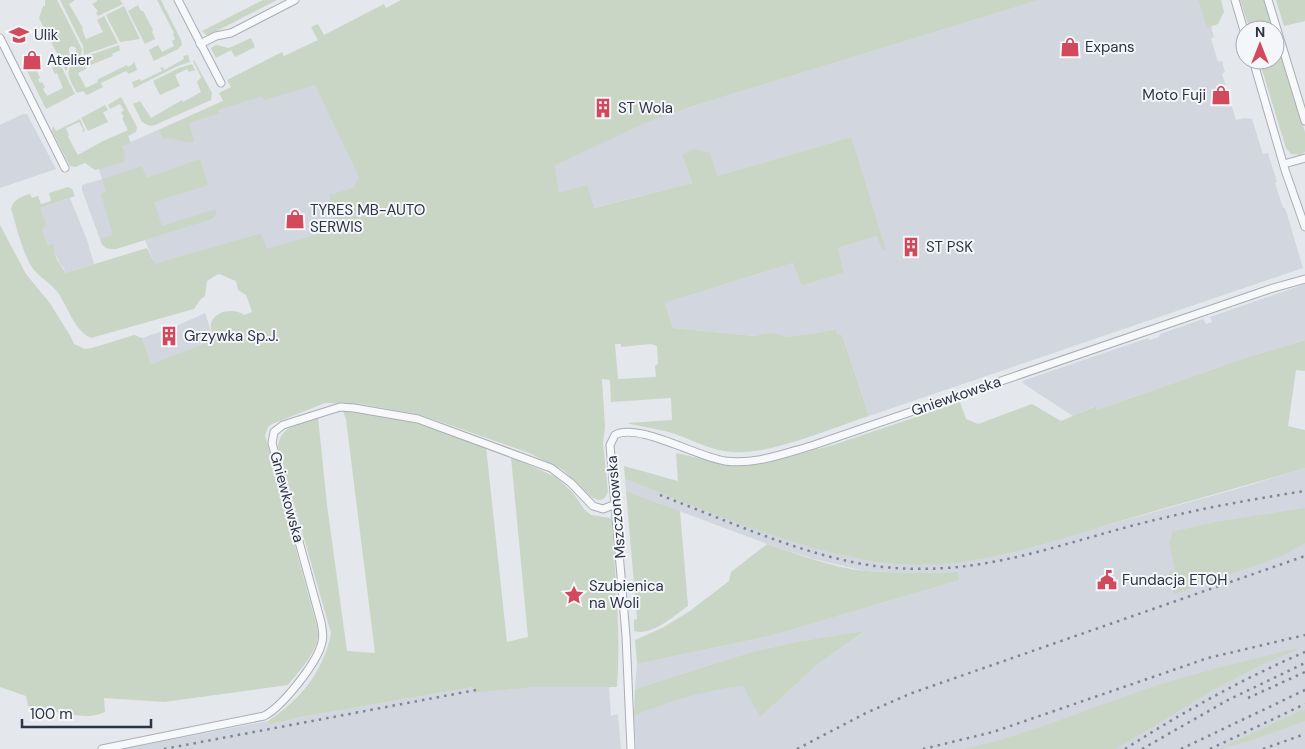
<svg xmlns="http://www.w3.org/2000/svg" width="1305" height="749" font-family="'DM Sans',sans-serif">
  <rect width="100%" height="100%" fill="#e4e7ec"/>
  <!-- built -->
  <g fill="#d2d6de">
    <path d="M 1039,0 L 1198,0 L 1207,27 L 1211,26 L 1214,37 L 1211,39 L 1218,62 L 1222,61 L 1225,72 L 1222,74 L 1236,120 L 1244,118 L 1252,119 L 1263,154 L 1268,153 L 1277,182 L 1275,183 L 1283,208 L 1285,208 L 1287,214 L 1303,268 L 869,416 L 842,335 L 838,335 L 836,329 L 816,333 L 785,337 L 759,335 L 755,336 L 673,328 L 665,303 L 793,263 L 801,286 L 844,273 L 838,248 L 877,236 L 851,137 L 717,176 L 682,155 L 692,183 L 593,208 L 559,193 L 555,166 L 451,97 L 641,125 L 690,107 Z"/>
    <path d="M 310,69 L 369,183 L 330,243 L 271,263 L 261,233 L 155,265 L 145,240 L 116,249 L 106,248 L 102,245 L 82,190 L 82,185 L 102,179 L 95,158 L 223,101 Z"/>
    <path d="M 23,114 L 27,114 L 56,169 L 0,188 L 0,125 Z"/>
    <path d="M 70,198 L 87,240 L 94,264 L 65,273 L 64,268 L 60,265 L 53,248 L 54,243 L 48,245 L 42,230 L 40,208 Z"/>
    <path d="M 1305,284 L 1305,340 L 1245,358 L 1097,410 L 1095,406 L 1073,416 L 1024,384 L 1022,381 L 1148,338 L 1150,340 L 1159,337 L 1160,334 L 1203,319 L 1206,324 L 1212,322 L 1210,317 Z"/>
    <path d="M 205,313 L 214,340 L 151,364 L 142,338 L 174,327 Z"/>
    <path d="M 1305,468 L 1305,749 L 636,749 L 634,716 L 672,700 L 711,690 L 743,686 L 761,716 L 817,665 L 864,632 L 796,642 L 748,653 L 635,689 L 637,664 L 770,636 L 960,580 L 958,572 L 920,573 L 865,571 L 814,559 L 767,544 L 626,491 L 625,479 L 769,534 L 841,555 L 894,564 L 921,565 L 975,560 L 1025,548 L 1247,486 Z"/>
    <path d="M 473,687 L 475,693 L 537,687 L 609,687 L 611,716 L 618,714 L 621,749 L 123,749 L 268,721 L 269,725 L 301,717 Z"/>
  </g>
  <!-- green -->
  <g fill="#c9d6c5" fill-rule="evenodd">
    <path d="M 45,0 L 57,0 L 82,49 L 81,56 L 78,58 L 76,53 L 76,48 L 72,46 L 69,48 L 69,53 L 73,54 L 75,59 L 70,63 L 66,71 L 39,18 L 43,6 L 45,6 Z"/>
    <path d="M 60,0 L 75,0 L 69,4 L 83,28 L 82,29 L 86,39 L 103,32 L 97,20 L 104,16 L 118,43 L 84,55 L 83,46 Z"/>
    <path d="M 97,0 L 120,0 L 123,4 L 98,16 L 96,13 L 98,11 L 92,4 L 97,1 Z"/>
    <path d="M 157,0 L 161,0 L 181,40 L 182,45 L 178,49 L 154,61 L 149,50 L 158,45 L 162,52 L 174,46 L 172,41 L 175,39 L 173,35 L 174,33 Z"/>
    <path d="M 263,0 L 277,0 L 207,36 L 202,31 Z"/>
    <path d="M 401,0 L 1039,0 L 690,107 L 641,125 L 555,165 L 559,193 L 587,185 L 594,208 L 692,183 L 682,155 L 694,149 L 710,153 L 717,176 L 851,137 L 886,250 L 882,250 L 877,236 L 838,248 L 844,273 L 801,286 L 793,263 L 665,303 L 673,328 L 755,336 C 763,333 778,332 785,337 L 816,333 L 836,329 L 838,335 L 842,335 L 869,416 C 832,428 770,455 733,452 C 712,451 695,441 675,434 C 660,429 643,427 627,423 L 672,420 L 671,398 L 611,402 L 610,380 L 602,379 L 605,427 L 603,443 L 608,492 L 604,499 L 599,500 L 591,497 L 563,470 L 529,453 L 421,415 L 361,404 L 325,403 L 272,424 L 268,427 L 265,435 L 314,616 C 316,622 318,630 318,636 C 317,652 298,673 288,685 L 164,702 L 104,698 L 105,712 C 86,722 50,710 28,706 L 26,696 L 0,687 L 0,225 L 26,274 L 49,302 L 71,337 L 74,344 L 85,349 L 92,348 L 134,335 L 142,338 L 151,364 L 214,340 C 213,335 210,329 211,324 C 214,310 235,308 244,315 L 252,312 L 246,295 L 238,290 L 236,281 C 230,279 224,275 218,274 L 207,281 L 205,296 L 200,300 L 194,309 L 91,338 C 72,329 68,304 55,289 C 46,280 36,275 30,264 C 21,247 17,228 11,209 C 14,199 20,197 30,194 L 32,198 L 38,196 L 41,204 L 51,201 L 49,193 L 68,187 L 72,189 L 75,196 L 40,208 L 46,224 L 42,230 L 48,245 L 54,243 C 53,249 56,260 60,265 C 62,268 65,270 65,273 L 147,248 L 155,264 L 261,233 L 267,249 L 338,228 L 329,195 L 353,188 L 359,177 L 315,85 L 264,100 L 262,96 L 218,110 L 219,113 L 189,123 L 194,141 C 179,145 175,135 163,139 L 159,130 L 223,101 L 219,93 L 231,87 L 227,80 L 282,52 L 284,56 L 318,40 L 311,27 L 318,24 L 324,35 L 384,4 L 386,8 ZM 615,344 L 621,344 L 621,347 L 651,344 L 657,346 L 658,364 L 655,366 L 656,377 L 618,379 Z"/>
    <path d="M 1198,0 L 1221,0 L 1224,12 L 1218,24 L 1207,28 Z"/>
    <path d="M 1240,0 L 1264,0 L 1273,30 L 1250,30 Z"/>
    <path d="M 1276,0 L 1305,0 L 1305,21 L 1284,26 Z"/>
    <path d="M 138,5 L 141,11 L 143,11 L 153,30 L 152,32 L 155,39 L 145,44 L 128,11 Z"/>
    <path d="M 124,6 L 140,39 L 120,42 L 106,15 Z"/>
    <path d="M 1275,36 L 1305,132 L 1305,152 L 1300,155 L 1291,154 L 1286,148 L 1259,60 L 1275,60 Z"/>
    <path d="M 251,38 L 255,47 L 235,57 L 231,50 L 216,58 L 211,48 L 216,45 L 229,48 Z"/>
    <path d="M 119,45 L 120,50 L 112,54 L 113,56 L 88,66 L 84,57 Z"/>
    <path d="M 188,55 L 190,62 L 178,66 L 134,88 L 132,82 L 140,79 L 141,81 L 162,71 L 160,68 L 163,67 L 164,70 L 184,59 L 183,56 Z"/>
    <path d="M 56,56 L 75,94 L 46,109 L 27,71 L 35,67 L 40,78 L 38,79 L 40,83 L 42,82 L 45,87 L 43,89 L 47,96 L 63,88 L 57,73 L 55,74 L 52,68 L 54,67 L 50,59 Z"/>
    <path d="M 82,58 L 86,69 L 78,73 L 86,88 L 98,82 L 97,80 C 107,75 116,70 127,65 L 128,67 L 133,64 L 134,61 L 137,70 L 129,74 L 126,71 L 101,83 L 103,87 L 87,95 L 83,91 L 77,93 C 68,76 62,69 82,58 Z"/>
    <path d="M 194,60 L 212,93 L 211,100 L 155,125 L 150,126 L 142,122 L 133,104 L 140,101 L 151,118 L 182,100 L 183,102 L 201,92 L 197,82 L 201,77 L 193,61 Z"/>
    <path d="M 192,64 L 195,70 L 189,72 L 187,69 L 175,75 L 180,86 L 160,95 L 153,81 L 179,68 Z"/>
    <path d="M 121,97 L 137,127 L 136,132 L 128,136 L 131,143 L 122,146 L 126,155 L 123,162 L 95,170 L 85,163 L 76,167 L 70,166 L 52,131 L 53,126 L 56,131 L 80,119 L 85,131 L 82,132 L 83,129 L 79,122 L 66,128 L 69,136 L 68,137 L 78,155 L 103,141 L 128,130 L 122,118 L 124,117 L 121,112 L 124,111 L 120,104 L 110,109 L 108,105 Z"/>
    <path d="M 105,105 L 108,110 L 103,112 L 108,122 L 88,131 L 81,118 Z"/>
    <path d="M 200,159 L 208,185 L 154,202 L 162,226 L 216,209 L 216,214 L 212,219 L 116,249 C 107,249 103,248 100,239 L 113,235 L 101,194 L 106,192 L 102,179 L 142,166 L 146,178 Z"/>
    <path d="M 1305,340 L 1305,371 L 1296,370 L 1288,426 L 1305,430 L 1305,468 C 1245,486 1184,502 1124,520 C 1052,541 971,571 895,564 C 806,555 709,511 625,479 L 624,466 L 678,481 L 676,453 L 734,466 L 765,463 L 833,445 L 960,402 L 966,419 L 978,424 L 1032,404 L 1061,421 L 1096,406 L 1097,410 L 1245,358 Z"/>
    <path d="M 343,411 L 410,421 L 486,447 L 507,642 L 528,637 L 511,457 L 556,477 L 573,493 L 584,509 L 591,515 L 610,518 L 612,520 C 615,576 621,631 617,687 L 537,687 L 475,693 L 473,687 L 301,717 L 269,725 L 268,721 C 300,700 324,671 331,633 L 278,447 C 279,426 302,423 318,417 L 327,505 L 347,651 L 375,653 L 346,419 Z"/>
    <path d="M 626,491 L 680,511 L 688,606 C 675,615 651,637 634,631 L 634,620 L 637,619 Z"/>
    <path d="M 1305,508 L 1305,543 L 1282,556 L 1174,594 L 1168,579 L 1169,572 L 1175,570 L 1169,541 L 1172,537 L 1172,532 L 1216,522 Z"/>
    <path d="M 767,544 C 798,554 833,568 866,571 C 897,573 928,573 958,572 L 960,580 L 770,636 L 637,664 L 635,640 L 662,628 L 690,611 L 729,581 L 731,572 Z"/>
    <path d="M 865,631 L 817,665 L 760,717 L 743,686 C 702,691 672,700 634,716 L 635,689 L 748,653 L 796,642 Z"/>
    <path d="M 1297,648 L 1297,650 L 1263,664 L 1215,689 L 1116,749 L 965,749 C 1037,733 1104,701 1175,680 C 1215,668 1256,659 1297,648 Z"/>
    <path d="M 1305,709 L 1305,721 L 1249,741 L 1218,749 Z"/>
  </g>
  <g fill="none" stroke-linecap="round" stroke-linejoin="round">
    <defs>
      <g id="street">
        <path d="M 178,0 L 221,83"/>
        <path d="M 1235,0 L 1245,34"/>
        <path d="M 1268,0 L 1305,121"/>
        <path d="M 0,38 L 65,168"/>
        <path d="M 200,44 L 216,36 L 231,33 L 295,0"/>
        <path d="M 1253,60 L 1285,170 L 1305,227"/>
        <path d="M 1284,164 L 1305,158"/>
        <path d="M 102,749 L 264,716 C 282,707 318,662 322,642 C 324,635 322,629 321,622 L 272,443 L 274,432 L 283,425 L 340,407 L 354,408 L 418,419 L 551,468 L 571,483 L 593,506 L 603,509 L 616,504"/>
        <path d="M 631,749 L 626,636 L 610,445 L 615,435 C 637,422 697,457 725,461 C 755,465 782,454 811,446 L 1270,289 L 1305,279"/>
      </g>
    </defs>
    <!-- street casing -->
    <use href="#street" stroke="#a9aeb7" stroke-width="9"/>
    <!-- street -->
    <use href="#street" stroke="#f7f8fa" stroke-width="7"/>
    <!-- rail -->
    <g stroke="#7d8696" stroke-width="2.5" stroke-dasharray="2.5 5" stroke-linecap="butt">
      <path d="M 660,495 C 728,521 804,556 875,566 C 971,578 1041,550 1131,526 C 1188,511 1246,500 1305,491"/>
      <path d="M 1248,698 L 1305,672"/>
      <path d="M 164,749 L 476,690"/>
      <path d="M 797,749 L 866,713 L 912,693 L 1305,556"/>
      <path d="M 923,749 L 993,732 L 1208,658 L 1305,635"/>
      <path d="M 1125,749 C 1183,712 1242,679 1305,652"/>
      <path d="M 1142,749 L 1228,700 L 1305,663"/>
      <path d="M 1181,749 L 1305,690"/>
      <path d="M 1210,749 L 1305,704"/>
      <path d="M 1263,749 L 1305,734"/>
    </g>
  </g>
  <!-- icons -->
  <defs>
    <symbol id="school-bare" viewBox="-9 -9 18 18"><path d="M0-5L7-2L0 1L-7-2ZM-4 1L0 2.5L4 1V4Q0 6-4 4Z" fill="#d1495b" stroke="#f4f6f9" stroke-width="2.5" paint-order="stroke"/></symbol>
    <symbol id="shop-bare" viewBox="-9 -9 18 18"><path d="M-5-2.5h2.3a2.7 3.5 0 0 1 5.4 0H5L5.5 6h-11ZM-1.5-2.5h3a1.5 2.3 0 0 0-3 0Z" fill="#d1495b" stroke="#f4f6f9" stroke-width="2.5" paint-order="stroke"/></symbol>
    <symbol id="building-bare" viewBox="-9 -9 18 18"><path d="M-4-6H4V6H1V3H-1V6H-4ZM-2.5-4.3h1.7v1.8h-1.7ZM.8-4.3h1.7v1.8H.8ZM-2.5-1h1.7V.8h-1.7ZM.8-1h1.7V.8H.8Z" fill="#d1495b" stroke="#f4f6f9" stroke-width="2.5" paint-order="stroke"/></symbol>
    <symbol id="civic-bare" viewBox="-9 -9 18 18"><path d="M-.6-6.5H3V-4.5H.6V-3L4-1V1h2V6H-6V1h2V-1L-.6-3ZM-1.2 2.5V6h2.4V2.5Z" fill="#d1495b" stroke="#f4f6f9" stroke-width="2.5" paint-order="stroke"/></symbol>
    <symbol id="sight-bare" viewBox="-9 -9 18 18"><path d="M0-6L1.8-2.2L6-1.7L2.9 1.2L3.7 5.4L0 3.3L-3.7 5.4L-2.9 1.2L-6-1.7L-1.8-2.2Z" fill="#d1495b" stroke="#f4f6f9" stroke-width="2.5" paint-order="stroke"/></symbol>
  </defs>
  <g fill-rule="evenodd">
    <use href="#school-bare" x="5" y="21" width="28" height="28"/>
    <use href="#shop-bare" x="1056" y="33" width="28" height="28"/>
    <use href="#shop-bare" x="18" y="46" width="28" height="28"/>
    <use href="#shop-bare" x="1207" y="81" width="28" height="28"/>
    <use href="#building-bare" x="589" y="94" width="28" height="28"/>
    <use href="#shop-bare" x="281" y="205" width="28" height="28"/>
    <use href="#building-bare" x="897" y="233" width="28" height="28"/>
    <use href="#building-bare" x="155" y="322" width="28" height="28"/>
    <use href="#civic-bare" x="1093" y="566" width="28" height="28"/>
    <use href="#sight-bare" x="560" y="581" width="28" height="28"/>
  </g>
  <g text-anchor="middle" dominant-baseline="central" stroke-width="4" stroke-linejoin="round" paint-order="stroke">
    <!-- poi labels -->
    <g font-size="15" fill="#2b3445" stroke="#f4f6f9" text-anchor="start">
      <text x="34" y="35">Ulik</text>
      <text x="1085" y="47">Expans</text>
      <text x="47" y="60">Atelier</text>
      <text x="1206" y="95" text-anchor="end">Moto Fuji</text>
      <text x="618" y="108">ST Wola</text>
      <text x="310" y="210">TYRES MB-AUTO<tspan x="310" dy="17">SERWIS</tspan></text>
      <text x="926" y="247">ST PSK</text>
      <text x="184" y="336">Grzywka Sp.J.</text>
      <text x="1122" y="580">Fundacja ETOH</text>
      <text x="589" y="586">Szubienica<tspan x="589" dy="17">na Woli</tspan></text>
    </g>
    <!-- street labels -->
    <g font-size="15" fill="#2b3445" stroke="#f4f6f9">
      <text transform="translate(956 396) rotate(-19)">Gniewkowska</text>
      <text transform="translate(287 497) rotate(75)">Gniewkowska</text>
      <text transform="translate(616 507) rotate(-95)">Mszczonowska</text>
    </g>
  </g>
  <!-- north arrow -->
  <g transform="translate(1260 45)"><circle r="24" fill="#f4f6f9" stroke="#a4a8b1"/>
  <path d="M0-4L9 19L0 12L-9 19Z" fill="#d1495b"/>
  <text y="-8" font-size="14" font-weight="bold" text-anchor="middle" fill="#2b3445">N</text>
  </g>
  <!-- scale -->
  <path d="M22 719v8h129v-8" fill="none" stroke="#2b3445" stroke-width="2.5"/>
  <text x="30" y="719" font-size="15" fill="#2b3445" stroke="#f4f6f9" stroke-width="4" paint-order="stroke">100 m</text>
</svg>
